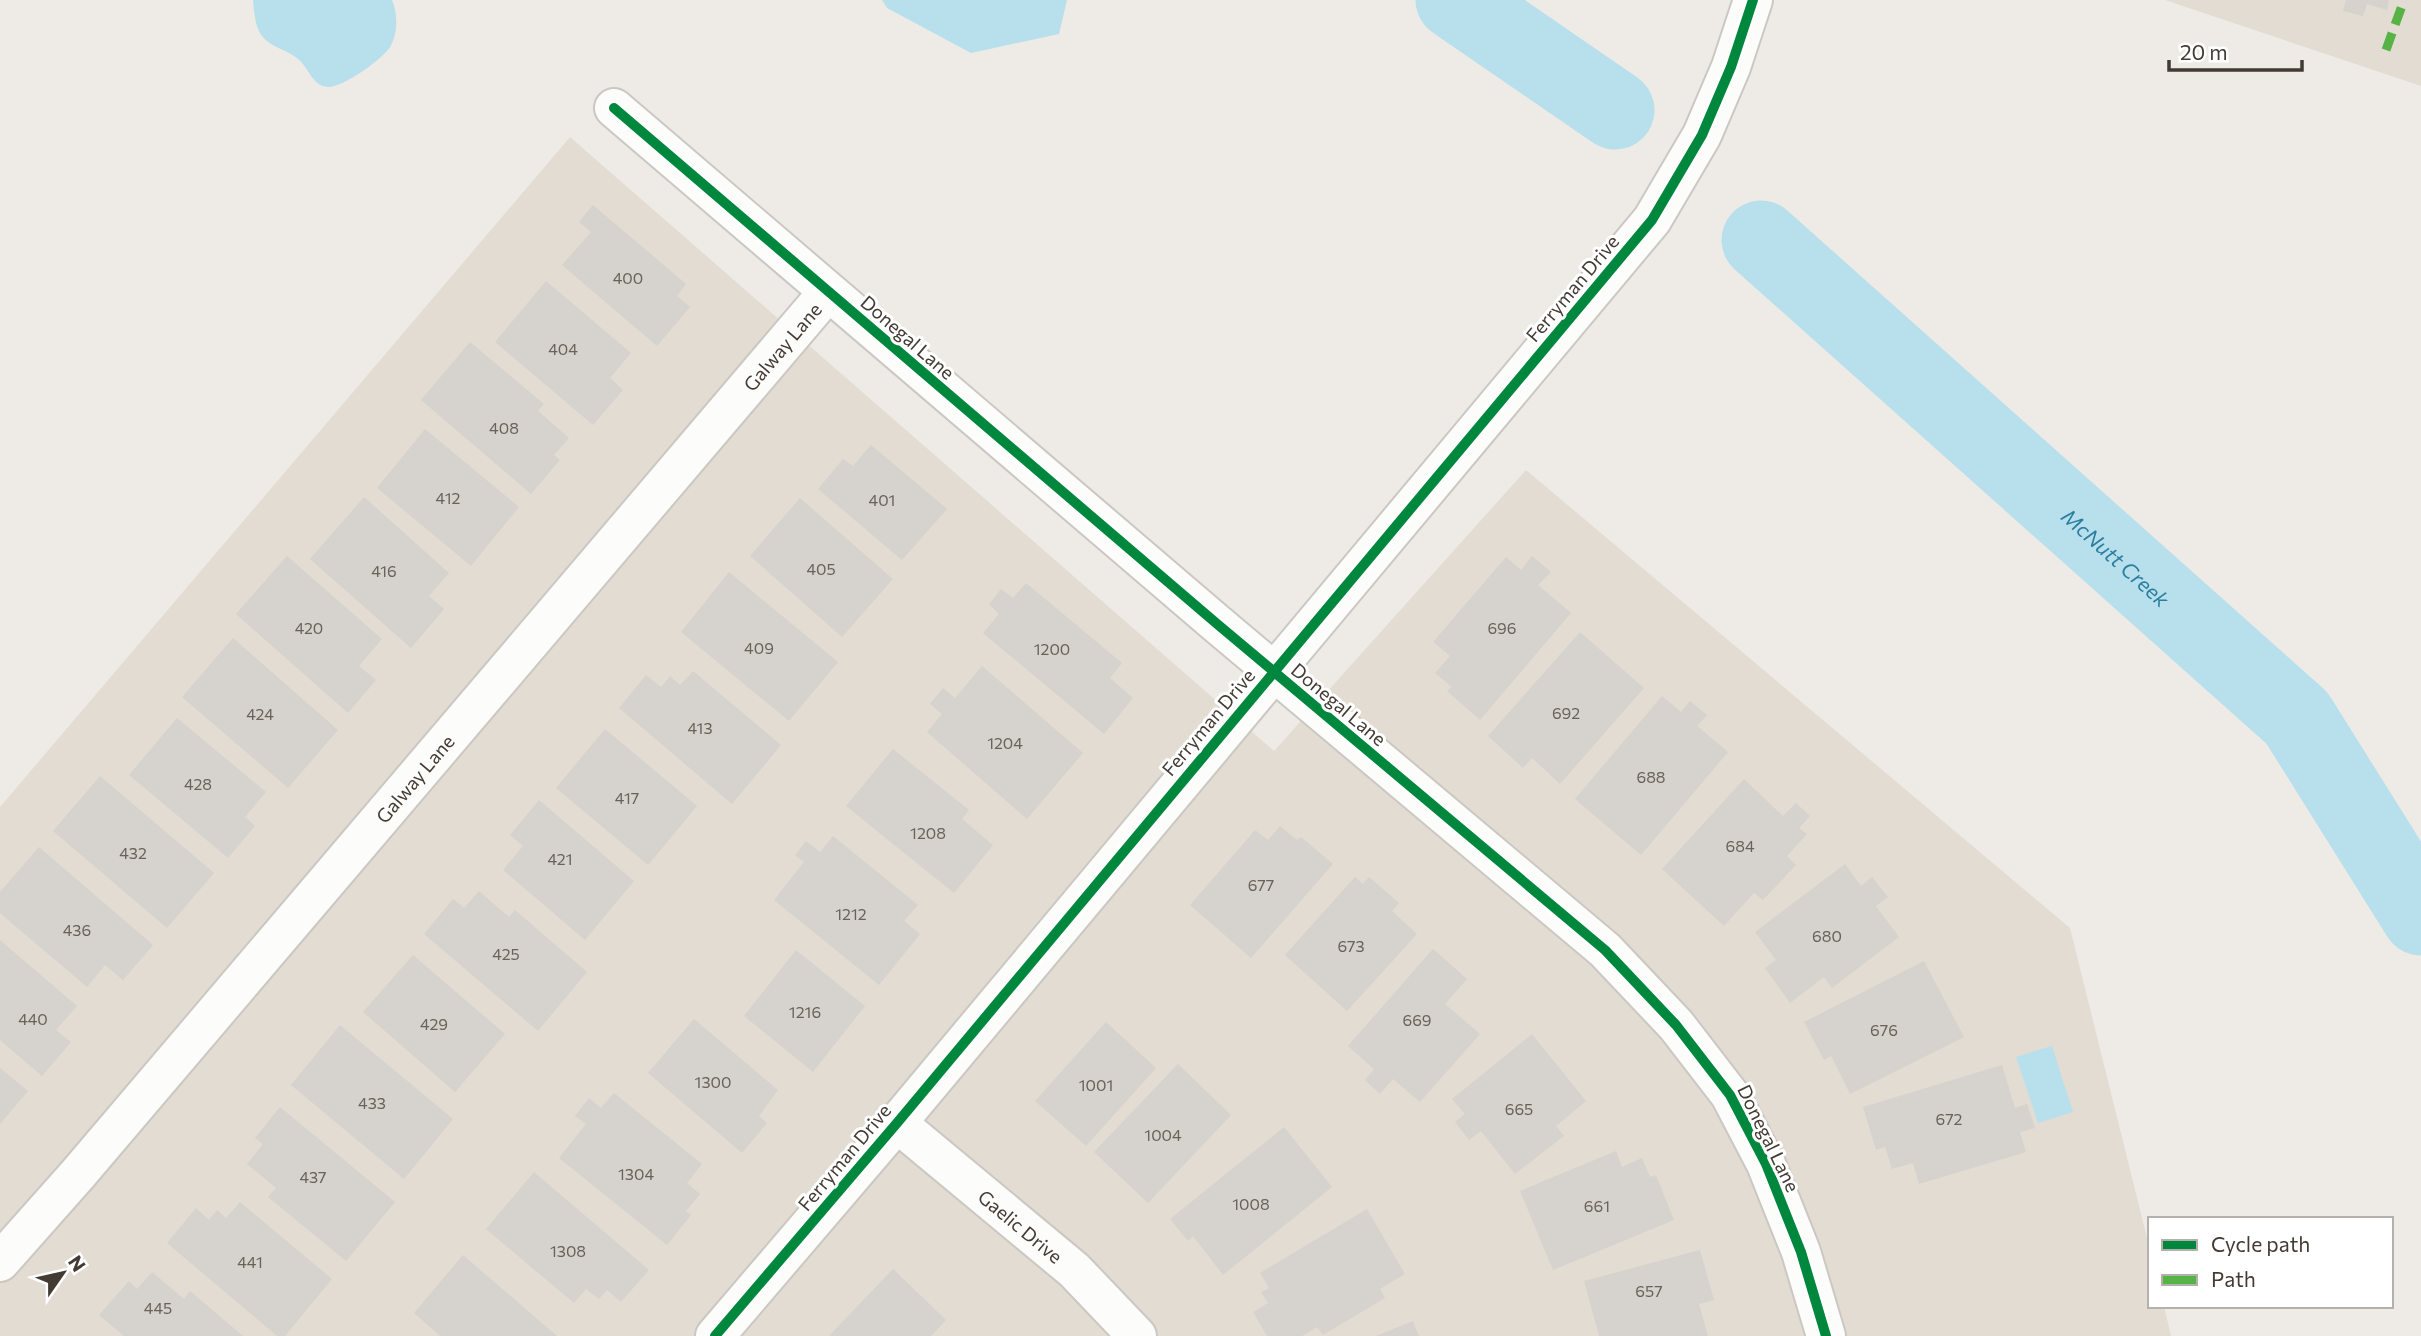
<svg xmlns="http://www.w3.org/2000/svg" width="2421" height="1336" font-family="Commissioner,sans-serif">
  <rect width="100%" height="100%" fill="#eeebe6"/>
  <!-- residential -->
  <g fill="#e2dcd3">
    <path d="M 2165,0 L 2421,0 L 2421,86 Z"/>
    <path d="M 570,137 L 1274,751 L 1526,470 L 2070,928 L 2150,1250 L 2150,1306 L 2164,1306 L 2171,1336 L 0,1336 L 0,807 Z"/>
  </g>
  <!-- water -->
  <g fill="#b7dfec">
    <path d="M 253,0 L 392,0 C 398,13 398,34 390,47 C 383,59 342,88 328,87 C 312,86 309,68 298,59 C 287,49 271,48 262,36 C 255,27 254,11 253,0 Z"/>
    <path d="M 882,0 L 1067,0 L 1059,34 L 971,53 L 887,8 Z"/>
    <path d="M 2052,1046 L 2073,1112 L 2038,1123 L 2016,1057 Z"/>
  </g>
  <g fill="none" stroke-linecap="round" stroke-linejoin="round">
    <!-- river -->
    <g stroke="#b7dfec" stroke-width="79">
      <path d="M 1455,0 L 1615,110"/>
      <path id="s1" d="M 1761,240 L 2297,718 L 2421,916"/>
    </g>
  </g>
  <!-- building -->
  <g fill="#d6d2cd">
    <path d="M 2346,0 L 2389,0 L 2387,10 L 2367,4 L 2363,16 L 2343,11 Z"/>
    <path d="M 593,205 L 686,284 L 677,296 L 690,307 L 657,346 L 562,265 L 591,232 L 579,222 Z"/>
    <path d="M 546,281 L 631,353 L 610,378 L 623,390 L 593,425 L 495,342 Z"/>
    <path d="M 470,342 L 544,404 L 538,411 L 569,438 L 554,455 L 560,460 L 531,494 L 421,400 Z"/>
    <path d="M 425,429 L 519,507 L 471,566 L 377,488 Z"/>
    <path d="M 871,445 L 947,509 L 902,560 L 818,489 L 843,459 L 853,466 Z"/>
    <path d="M 364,497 L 449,573 L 429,596 L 444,609 L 411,648 L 310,559 Z"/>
    <path d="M 800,498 L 893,579 L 842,637 L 750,556 Z"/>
    <path d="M 287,556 L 382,639 L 359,666 L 376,680 L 348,713 L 236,614 Z"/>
    <path d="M 1532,556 L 1551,572 L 1538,585 L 1571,613 L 1480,720 L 1447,691 L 1452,687 L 1435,673 L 1450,656 L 1433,642 L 1506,557 L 1521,570 Z"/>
    <path d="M 729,572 L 838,662 L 789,721 L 681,632 Z"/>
    <path d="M 1026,583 L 1122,663 L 1110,678 L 1133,698 L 1104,734 L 983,633 L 999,614 L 989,604 L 1001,589 L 1013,598 Z"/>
    <path d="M 1580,632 L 1644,688 L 1560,784 L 1532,758 L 1523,768 L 1488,736 Z"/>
    <path d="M 233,638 L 338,730 L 288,788 L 182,697 Z"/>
    <path d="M 982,666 L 1083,753 L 1027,819 L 927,732 L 942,714 L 930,704 L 943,688 L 955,698 Z"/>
    <path d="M 693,671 L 781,745 L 732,804 L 619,708 L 646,675 L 661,687 L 670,676 L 680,685 Z"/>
    <path d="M 1662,696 L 1681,712 L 1690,701 L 1707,715 L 1697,726 L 1728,752 L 1641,855 L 1575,799 Z"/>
    <path d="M 177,718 L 266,792 L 245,817 L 255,826 L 228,858 L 129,775 Z"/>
    <path d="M 605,729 L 697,806 L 648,865 L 556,788 Z"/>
    <path d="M 893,749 L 969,810 L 962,819 L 993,845 L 954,893 L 846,806 Z"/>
    <path d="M 100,776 L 214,873 L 167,928 L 53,831 Z"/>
    <path d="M 1744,779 L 1783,816 L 1796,803 L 1810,816 L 1799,828 L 1807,834 L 1787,856 L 1796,865 L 1763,900 L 1754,893 L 1724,926 L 1662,869 Z"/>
    <path d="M 539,800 L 634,881 L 585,940 L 503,870 L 523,846 L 510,835 Z"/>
    <path d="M 1280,826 L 1297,840 L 1301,837 L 1333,864 L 1251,958 L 1190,905 L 1255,830 L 1268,840 Z"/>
    <path d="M 833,836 L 918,905 L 904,921 L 920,934 L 879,985 L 774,900 L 804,862 L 795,855 L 806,841 L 820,852 Z"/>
    <path d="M 39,847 L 153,945 L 123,980 L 105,965 L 87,987 L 0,913 L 0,892 Z"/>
    <path d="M 1845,864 L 1861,886 L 1872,877 L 1888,897 L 1876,906 L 1899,937 L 1832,988 L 1824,977 L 1790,1003 L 1765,968 L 1776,960 L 1755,932 Z"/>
    <path d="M 1355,877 L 1363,884 L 1369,877 L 1399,903 L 1392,911 L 1417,934 L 1347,1011 L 1285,955 Z"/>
    <path d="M 479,891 L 509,917 L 515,910 L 587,972 L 538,1031 L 424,934 L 453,899 L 464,908 Z"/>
    <path d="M 0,940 L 77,1006 L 56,1030 L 71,1042 L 42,1076 L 0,1040 Z"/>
    <path d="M 1433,949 L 1467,979 L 1445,1004 L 1480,1034 L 1420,1102 L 1393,1079 L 1380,1094 L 1365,1080 L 1374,1069 L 1348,1046 Z"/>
    <path d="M 796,950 L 865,1006 L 813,1072 L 744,1016 Z"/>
    <path d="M 413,955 L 505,1034 L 455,1092 L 363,1012 Z"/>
    <path d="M 1924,961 L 1964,1037 L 1850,1094 L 1831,1056 L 1824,1060 L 1804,1022 Z"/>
    <path d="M 694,1019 L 778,1090 L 759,1116 L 767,1123 L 742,1153 L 648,1073 Z"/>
    <path d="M 1106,1022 L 1156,1068 L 1086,1146 L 1035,1101 Z"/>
    <path d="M 340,1025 L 453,1119 L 404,1179 L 291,1085 Z"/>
    <path d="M 1532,1034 L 1586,1101 L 1556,1126 L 1564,1136 L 1515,1174 L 1481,1131 L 1469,1140 L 1455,1122 L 1465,1114 L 1452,1099 Z"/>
    <path d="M 1178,1064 L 1231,1115 L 1148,1203 L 1094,1152 Z"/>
    <path d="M 2002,1065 L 2015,1108 L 2027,1104 L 2035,1128 L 2020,1132 L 2026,1152 L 1919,1184 L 1913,1163 L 1892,1169 L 1885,1147 L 1876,1150 L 1863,1107 Z"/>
    <path d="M 0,1068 L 28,1091 L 0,1124 Z"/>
    <path d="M 614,1093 L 702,1164 L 687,1183 L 700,1194 L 686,1211 L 691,1215 L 667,1245 L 559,1158 L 586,1124 L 575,1116 L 589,1098 L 601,1108 Z"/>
    <path d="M 280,1107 L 395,1202 L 346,1261 L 268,1197 L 276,1188 L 247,1164 L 263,1144 L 255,1138 Z"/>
    <path d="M 1284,1127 L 1332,1187 L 1223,1275 L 1193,1236 L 1188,1241 L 1170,1219 Z"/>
    <path d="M 1616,1151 L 1622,1167 L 1642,1158 L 1650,1177 L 1656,1175 L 1674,1220 L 1553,1270 L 1520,1191 Z"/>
    <path d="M 534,1172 L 649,1270 L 621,1302 L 607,1290 L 599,1299 L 586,1289 L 574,1303 L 486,1229 Z"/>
    <path d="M 240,1202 L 332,1279 L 285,1336 L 277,1336 L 167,1243 L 196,1208 L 209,1220 L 217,1210 L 226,1218 Z"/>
    <path d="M 1367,1209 L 1405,1274 L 1380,1289 L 1385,1298 L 1323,1335 L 1317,1327 L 1302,1336 L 1267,1336 L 1253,1312 L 1268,1303 L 1261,1292 L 1269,1288 L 1260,1273 Z"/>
    <path d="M 1700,1250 L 1714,1300 L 1699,1304 L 1708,1336 L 1599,1336 L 1584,1281 Z"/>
    <path d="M 463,1255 L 557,1336 L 440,1336 L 414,1313 Z"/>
    <path d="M 893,1269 L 946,1320 L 931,1336 L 829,1336 Z"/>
    <path d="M 152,1272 L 184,1299 L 190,1291 L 243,1336 L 124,1336 L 99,1315 L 129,1281 L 137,1289 Z"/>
    <path d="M 1413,1321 L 1419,1336 L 1376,1336 Z"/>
  </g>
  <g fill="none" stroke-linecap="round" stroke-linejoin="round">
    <defs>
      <g id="minor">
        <path d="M 614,108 L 1216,623 L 1605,950 L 1676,1025 L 1730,1095 L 1766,1164 L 1801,1252 L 1826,1336"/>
        <path id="s2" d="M 897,1123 L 1074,1270 L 1137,1336"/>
        <path id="s3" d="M 0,1262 L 78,1174 L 828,292"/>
        <path d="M 715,1336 L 897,1123 L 1652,220 L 1702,135 L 1731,67 L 1753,0"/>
      </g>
    </defs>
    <!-- minor casing -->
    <use href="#minor" stroke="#cbc7c2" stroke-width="42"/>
    <!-- minor -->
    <use href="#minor" stroke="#fcfcfb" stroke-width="38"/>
    <!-- quiet -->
    <path stroke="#57b346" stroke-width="9" stroke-dasharray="18 9" stroke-linecap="butt" d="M 2386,50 L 2404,0"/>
    <defs>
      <g id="cycleway">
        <path d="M 614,108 L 1216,623 L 1605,950 L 1676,1025 L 1730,1095 L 1766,1164 L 1801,1252 L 1826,1336"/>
        <path d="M 715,1336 L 897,1123 L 1652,220 L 1702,135 L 1731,67 L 1753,0"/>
      </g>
    </defs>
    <!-- cycleway casing -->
    <use href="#cycleway" stroke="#fff" stroke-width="15"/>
    <!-- cycleway -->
    <use href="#cycleway" stroke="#00873e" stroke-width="10"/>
  </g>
  <g text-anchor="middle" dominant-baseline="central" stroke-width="6" stroke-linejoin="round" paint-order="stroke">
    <!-- number labels -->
    <g font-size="16" fill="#69625b">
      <text x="628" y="277">400</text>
      <text x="563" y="348">404</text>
      <text x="504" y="427">408</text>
      <text x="448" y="497">412</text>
      <text x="882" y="499">401</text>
      <text x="821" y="568">405</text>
      <text x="384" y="570">416</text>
      <text x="309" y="627">420</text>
      <text x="1502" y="627">696</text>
      <text x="759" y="647">409</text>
      <text x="1052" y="648">1200</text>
      <text x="1566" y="712">692</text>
      <text x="260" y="713">424</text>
      <text x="700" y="727">413</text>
      <text x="1005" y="742">1204</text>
      <text x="1651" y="776">688</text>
      <text x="198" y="783">428</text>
      <text x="627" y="797">417</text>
      <text x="928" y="832">1208</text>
      <text x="1740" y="845">684</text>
      <text x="133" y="852">432</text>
      <text x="560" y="858">421</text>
      <text x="1261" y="884">677</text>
      <text x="851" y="913">1212</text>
      <text x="77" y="929">436</text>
      <text x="1827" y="935">680</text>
      <text x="1351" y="945">673</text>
      <text x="506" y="953">425</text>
      <text x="805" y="1011">1216</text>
      <text x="33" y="1018">440</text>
      <text x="1417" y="1019">669</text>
      <text x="434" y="1023">429</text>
      <text x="1884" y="1029">676</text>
      <text x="713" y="1081">1300</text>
      <text x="1096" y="1084">1001</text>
      <text x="372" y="1102">433</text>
      <text x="1519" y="1108">665</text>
      <text x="1949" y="1118">672</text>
      <text x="1163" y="1134">1004</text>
      <text x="636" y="1173">1304</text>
      <text x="313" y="1176">437</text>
      <text x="1251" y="1203">1008</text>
      <text x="1597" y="1205">661</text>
      <text x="568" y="1250">1308</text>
      <text x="250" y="1261">441</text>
      <text x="1649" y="1290">657</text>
      <text x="158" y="1307">445</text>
    </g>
    <!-- street labels -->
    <g font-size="19" fill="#433b33" stroke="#fff">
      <text transform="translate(1572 288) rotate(-50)">Ferryman Drive</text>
      <text transform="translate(908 337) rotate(41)">Donegal Lane</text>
      <text stroke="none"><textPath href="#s3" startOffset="1204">Galway Lane</textPath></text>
      <text transform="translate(1339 704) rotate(40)">Donegal Lane</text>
      <text transform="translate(1208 722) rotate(-50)">Ferryman Drive</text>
      <text stroke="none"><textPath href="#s3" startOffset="637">Galway Lane</textPath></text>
      <text transform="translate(1769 1138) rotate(64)">Donegal Lane</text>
      <text transform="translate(844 1157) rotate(-50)">Ferryman Drive</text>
      <text stroke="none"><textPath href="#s2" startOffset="161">Gaelic Drive</textPath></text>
    </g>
    <!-- water labels -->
    <g font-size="21" font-style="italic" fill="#2b7e9d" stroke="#fff">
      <text stroke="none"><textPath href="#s1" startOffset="476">McNutt Creek</textPath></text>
    </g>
  </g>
  <!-- legend -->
  <rect x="2148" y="1217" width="245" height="91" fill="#ffffff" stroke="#b4b1ad" stroke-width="2"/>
  <rect x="2162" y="1240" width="35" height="10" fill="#00873e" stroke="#b4b1ad" stroke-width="2"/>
  <text x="2211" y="1252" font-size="21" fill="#433b33">Cycle path</text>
  <rect x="2162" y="1275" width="35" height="10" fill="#57b346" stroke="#b4b1ad" stroke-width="2"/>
  <text x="2211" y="1287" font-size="21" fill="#433b33">Path</text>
  <!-- north arrow -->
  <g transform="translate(63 1273) rotate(56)" stroke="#ffffff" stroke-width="5" paint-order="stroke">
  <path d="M0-5L12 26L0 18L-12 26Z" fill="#433b33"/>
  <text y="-10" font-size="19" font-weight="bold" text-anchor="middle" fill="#433b33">N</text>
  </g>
  <!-- scale -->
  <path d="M2169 60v10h133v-10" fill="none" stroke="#433b33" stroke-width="3.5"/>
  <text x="2180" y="60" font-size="21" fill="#433b33" stroke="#ffffff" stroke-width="5" paint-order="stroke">20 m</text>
</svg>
